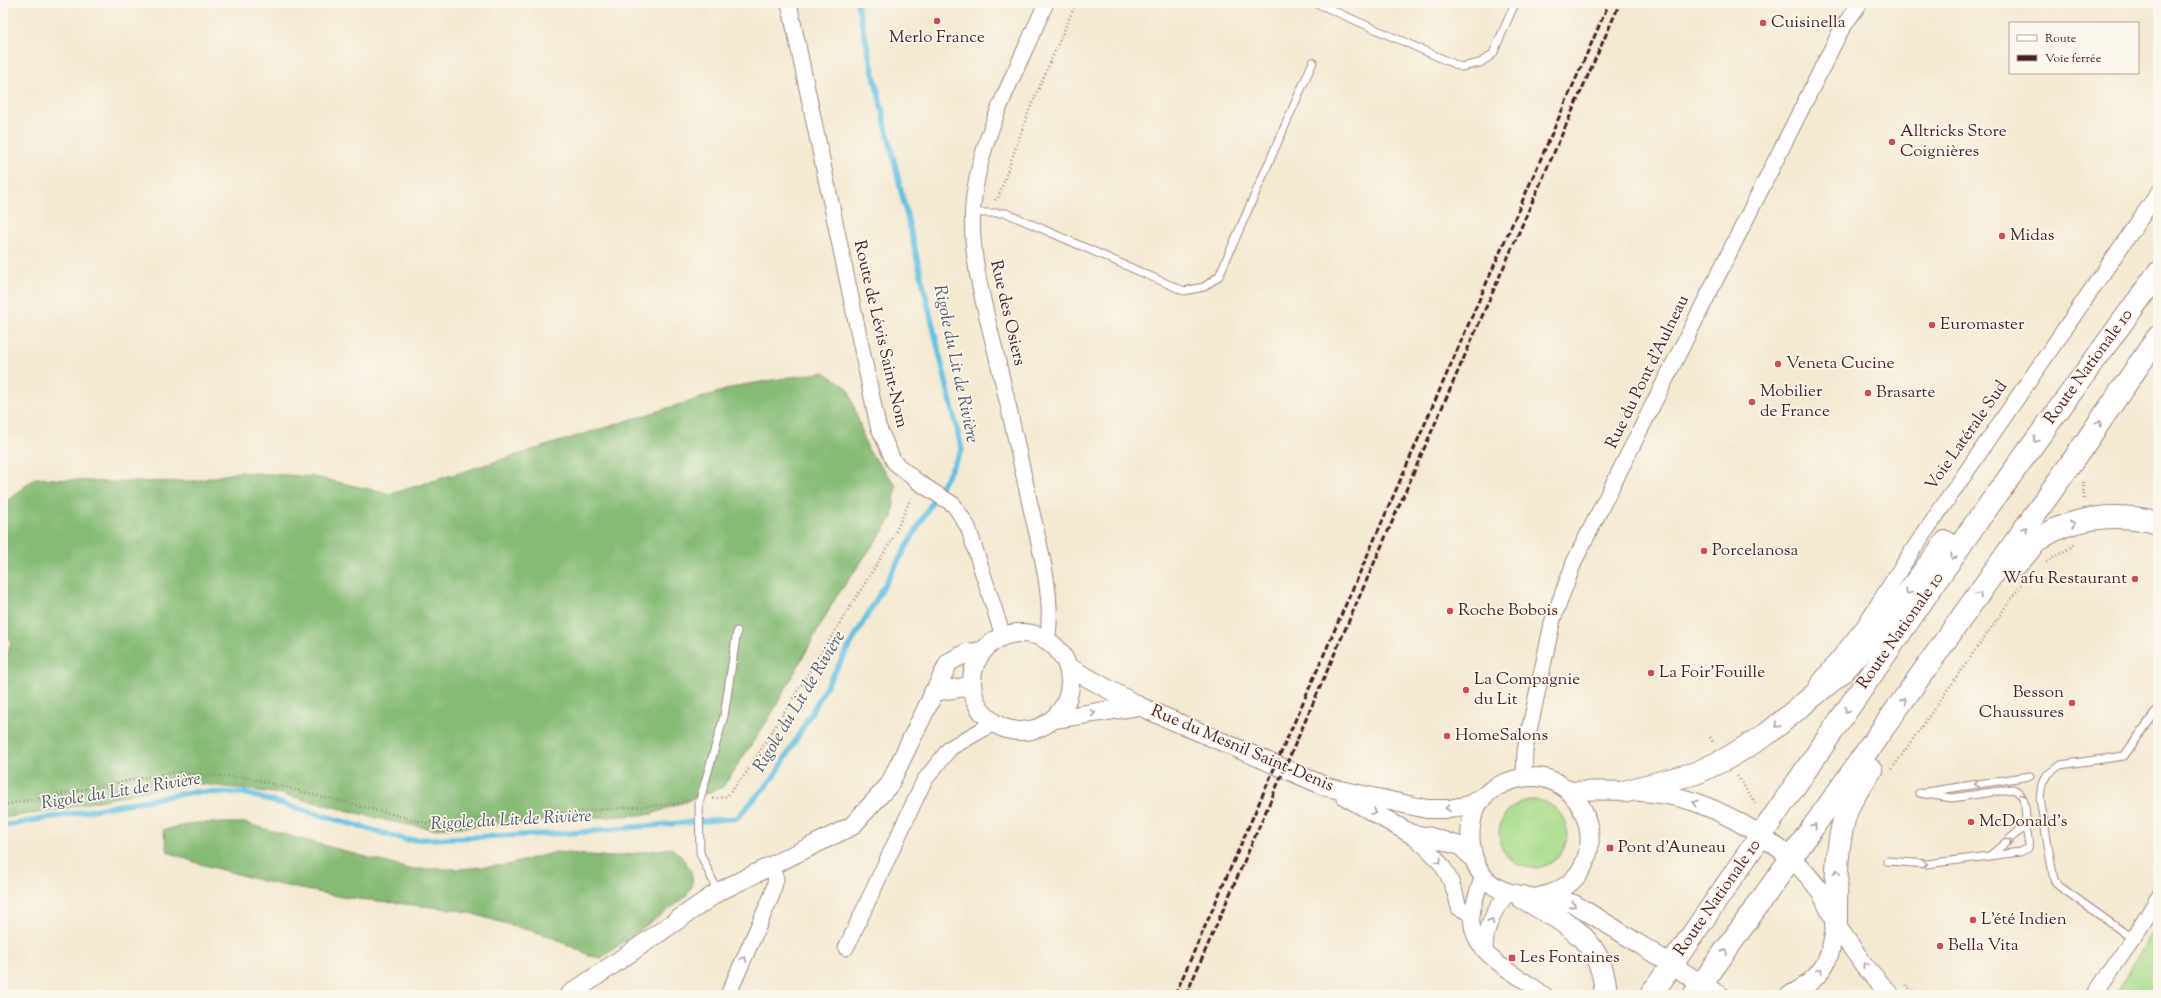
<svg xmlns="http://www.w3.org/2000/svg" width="2161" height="998" font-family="'Sorts Mill Goudy',serif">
  <rect width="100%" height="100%" fill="#fbf7ec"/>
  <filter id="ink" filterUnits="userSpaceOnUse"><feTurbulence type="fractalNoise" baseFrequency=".025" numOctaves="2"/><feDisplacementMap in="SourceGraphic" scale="8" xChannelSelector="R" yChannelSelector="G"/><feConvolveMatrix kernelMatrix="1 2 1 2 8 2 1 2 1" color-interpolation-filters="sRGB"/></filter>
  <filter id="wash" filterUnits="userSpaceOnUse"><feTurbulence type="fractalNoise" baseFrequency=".012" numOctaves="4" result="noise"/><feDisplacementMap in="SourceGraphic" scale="16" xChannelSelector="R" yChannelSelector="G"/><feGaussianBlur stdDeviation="0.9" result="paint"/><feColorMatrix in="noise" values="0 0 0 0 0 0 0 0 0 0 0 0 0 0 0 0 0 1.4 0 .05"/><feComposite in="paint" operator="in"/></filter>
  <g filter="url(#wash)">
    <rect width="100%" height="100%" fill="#f4e9d1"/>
    <!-- green -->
    <g fill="#a8db8a" stroke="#797d5a">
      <circle cx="1533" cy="834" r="34"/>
      <path d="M 2158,924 L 2158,995 L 2115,995 Z"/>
    </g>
    <!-- forest -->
    <g fill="#86bb76" stroke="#686d50">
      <path d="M 824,372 L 848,388 L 868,450 L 896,485 L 892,518 L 835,599 L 771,715 L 723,787 L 652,814 L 432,829 L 389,821 L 282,794 L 186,782 L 57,810 L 3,818 L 3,671 L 11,641 L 3,628 L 3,504 L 35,478 L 109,482 L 195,481 L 239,472 L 314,477 L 391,494 L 742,385 Z"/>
      <path d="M 196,823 L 244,823 L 409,869 L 458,869 L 507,865 L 556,852 L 611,857 L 672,848 C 689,863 702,880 683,899 L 601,958 L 591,956 L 549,936 L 459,910 L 342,897 L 266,882 L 197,863 L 168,852 L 163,830 Z"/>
    </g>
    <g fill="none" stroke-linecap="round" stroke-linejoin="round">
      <!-- stream -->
      <path stroke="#65c1e3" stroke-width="5.5" d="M 3,826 L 192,792 L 244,793 L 407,840 L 570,833 L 737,818 L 775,776 L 962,450 L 857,3"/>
    </g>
  </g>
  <g filter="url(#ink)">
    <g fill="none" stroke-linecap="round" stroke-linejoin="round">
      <defs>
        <g id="service">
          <path d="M 1316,3 L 1461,67 L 1480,63 L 1493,54 L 1515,3"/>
          <path d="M 973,213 L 1006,213 L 1184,291 L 1204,287 L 1219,276 L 1313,62"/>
          <path d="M 1927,792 L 2030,776"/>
          <path d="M 1991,855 L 2026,825"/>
          <path d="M 1887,861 L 1927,864 L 2020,852 L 2028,848 C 2030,841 2026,833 2026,826 C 2025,813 2028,795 2013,789 L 1952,798 L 1919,793"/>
          <path d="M 718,892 L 700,853 L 699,803 L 724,716 L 737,631"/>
          <path d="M 2133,939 L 2059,886 L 2054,880 L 2040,799 L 2042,784 L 2047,775 L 2060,765 L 2124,756 L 2158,709"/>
        </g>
        <g id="minor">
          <path d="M 789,3 L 878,426 L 894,462 L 918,482 L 954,505 L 968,527 L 1003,636"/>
          <path d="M 1046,3 C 1019,66 979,136 973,205 C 969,257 985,307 997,358 C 1008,402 1017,446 1027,490 C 1036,535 1056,596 1047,640"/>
          <path d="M 1817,685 L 1864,626 L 1912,551 L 2158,193"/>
          <path d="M 1524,776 L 1525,750 L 1553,619 L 1575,560 L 1841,30 L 1860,3"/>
          <path d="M 1411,834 C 1439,858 1451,871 1459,908 L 1472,914"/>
          <path d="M 1483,876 C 1479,888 1473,902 1472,915 C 1467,955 1519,974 1545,995"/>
          <path d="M 846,948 L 924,781 L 950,748 L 994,723"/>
          <path d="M 1485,951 C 1485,929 1493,910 1508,894"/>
          <path d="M 728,995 L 772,895 L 776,879 L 771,865"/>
          <path d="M 2094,995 L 2133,939 L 2158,898"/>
        </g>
        <g id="tertiary">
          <circle cx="1021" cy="682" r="49"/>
          <path d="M 1068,667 L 1139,706 L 1327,787 L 1427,809 L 1449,809 L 1469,805 L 1484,796"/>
          <path d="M 933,692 L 972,686"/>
          <path d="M 1054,719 L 1139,706"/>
          <path d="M 1569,791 C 1609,790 1657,789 1695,802 C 1744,820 1809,860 1829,909 C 1831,914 1836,921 1835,926 C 1835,932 1833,940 1831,947 C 1827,970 1810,985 1790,995"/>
          <path d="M 1345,796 L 1411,834 L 1431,837 L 1460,846 L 1473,858"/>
          <path d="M 1535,898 C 1541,896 1549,895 1555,892 C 1621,862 1584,758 1513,780 C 1503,783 1492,788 1484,796 C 1472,809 1469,827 1471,844 C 1477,893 1511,894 1550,900 C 1558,901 1568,901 1574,904 C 1609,924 1643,947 1677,968 C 1691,977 1705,987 1720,995"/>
          <path d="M 1836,925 L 1864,965 L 1890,995"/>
          <path d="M 569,995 L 718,892 L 852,826 L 889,785 L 949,662 L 967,653 L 983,651"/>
        </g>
        <g id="primary">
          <path d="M 2012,566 C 2022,562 2029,547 2038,540 C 2071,516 2119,512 2158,523"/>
          <path d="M 1627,791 L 1696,773 L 1726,759 L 1767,734 L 1841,673 L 1874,637 L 1946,542"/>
          <path d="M 1522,897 C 1566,923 1603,938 1606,995"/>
          <path d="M 1836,925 C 1836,890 1835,835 1850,803 C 1856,792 1864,780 1871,770"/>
          <path d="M 1651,995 L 1973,527 L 2158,273"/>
          <path d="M 1694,995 L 2079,452 L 2158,337"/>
        </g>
      </defs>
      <!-- service casing -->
      <use href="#service" stroke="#9f847e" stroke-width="9"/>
      <!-- minor casing -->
      <use href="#minor" stroke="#9f847e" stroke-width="17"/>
      <!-- tertiary casing -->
      <use href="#tertiary" stroke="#9f847e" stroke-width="20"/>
      <!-- primary casing -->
      <use href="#primary" stroke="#9f847e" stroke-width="24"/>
      <!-- path -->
      <g stroke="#9f847e" stroke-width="2.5" stroke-dasharray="1 3" stroke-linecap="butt">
        <path d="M 995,200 L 998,198 L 1028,113 L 1076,3"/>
        <path d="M 2083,482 L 2084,501"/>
        <path d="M 2046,562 L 2076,544"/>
        <path d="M 1710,737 L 1714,744"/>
        <path d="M 1892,769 L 2021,585"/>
        <path d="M 1737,776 L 1757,805"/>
        <path d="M 713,799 L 727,796 L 746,773 L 892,540 L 911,498"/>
        <path d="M 3,805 L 174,772 L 248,778 L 427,823 L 687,803"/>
        <path d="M 1906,985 L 1918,995"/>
      </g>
      <!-- service -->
      <use href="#service" stroke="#fff" stroke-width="7"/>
      <!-- minor -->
      <use href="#minor" stroke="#fff" stroke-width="15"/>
      <!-- tertiary -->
      <use href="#tertiary" stroke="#fff" stroke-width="18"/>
      <!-- primary -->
      <use href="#primary" stroke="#fff" stroke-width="22"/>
      <!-- rail -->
      <g stroke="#4a1f2b" stroke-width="3" stroke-dasharray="6 3" stroke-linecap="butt">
        <path d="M 1175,995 L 1609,3"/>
        <path d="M 1186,995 C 1330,664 1474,333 1620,3"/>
      </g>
    </g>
    <!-- one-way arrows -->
    <defs><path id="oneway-chevron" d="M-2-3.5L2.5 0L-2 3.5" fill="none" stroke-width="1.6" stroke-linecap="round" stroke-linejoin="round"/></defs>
    <g stroke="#ae9aa0">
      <use href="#oneway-chevron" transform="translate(2099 423) rotate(-56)"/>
      <use href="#oneway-chevron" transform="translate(2036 440) rotate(126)"/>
      <use href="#oneway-chevron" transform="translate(2073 524) rotate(-19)"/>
      <use href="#oneway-chevron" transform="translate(2025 529) rotate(-55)"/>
      <use href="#oneway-chevron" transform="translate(1953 557) rotate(125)"/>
      <use href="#oneway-chevron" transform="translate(1908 592) rotate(127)"/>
      <use href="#oneway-chevron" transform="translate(1979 595) rotate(-55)"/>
      <use href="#oneway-chevron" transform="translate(1904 701) rotate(-55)"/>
      <use href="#oneway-chevron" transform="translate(1847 710) rotate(125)"/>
      <use href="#oneway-chevron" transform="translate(1093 713) rotate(-9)"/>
      <use href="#oneway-chevron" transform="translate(1777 725) rotate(139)"/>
      <use href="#oneway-chevron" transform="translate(1977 784) rotate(171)"/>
      <use href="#oneway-chevron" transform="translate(2021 796) rotate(-119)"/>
      <use href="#oneway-chevron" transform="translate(1695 803) rotate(-162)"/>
      <use href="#oneway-chevron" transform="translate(1448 808) rotate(175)"/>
      <use href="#oneway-chevron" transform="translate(1374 812) rotate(30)"/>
      <use href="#oneway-chevron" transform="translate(1814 826) rotate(-54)"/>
      <use href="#oneway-chevron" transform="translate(2009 841) rotate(-39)"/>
      <use href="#oneway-chevron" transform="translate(1439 861) rotate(56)"/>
      <use href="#oneway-chevron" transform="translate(1925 864) rotate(-1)"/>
      <use href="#oneway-chevron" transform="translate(1837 872) rotate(-84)"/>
      <use href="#oneway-chevron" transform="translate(1573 905) rotate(23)"/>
      <use href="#oneway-chevron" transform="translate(1491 921) rotate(-64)"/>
      <use href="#oneway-chevron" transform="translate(1725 952) rotate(-55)"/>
      <use href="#oneway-chevron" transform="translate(744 959) rotate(-66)"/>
      <use href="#oneway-chevron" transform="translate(1865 965) rotate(-126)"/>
      <use href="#oneway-chevron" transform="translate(1820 971) rotate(-53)"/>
    </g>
  </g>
  <!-- markers -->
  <g fill="#d1495b" stroke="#fbf7ec" stroke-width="1.5">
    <circle cx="937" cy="21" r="4"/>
    <circle cx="1763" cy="23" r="4"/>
    <circle cx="1892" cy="142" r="4"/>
    <circle cx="2002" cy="236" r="4"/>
    <circle cx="1932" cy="325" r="4"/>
    <circle cx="1778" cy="364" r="4"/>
    <circle cx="1868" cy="393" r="4"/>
    <circle cx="1752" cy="402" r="4"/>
    <circle cx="1704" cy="551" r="4"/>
    <circle cx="2135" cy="579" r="4"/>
    <circle cx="1450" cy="611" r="4"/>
    <circle cx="1651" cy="673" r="4"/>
    <circle cx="1466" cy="690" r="4"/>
    <circle cx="2072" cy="703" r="4"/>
    <circle cx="1447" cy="736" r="4"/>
    <circle cx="1971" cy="822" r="4"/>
    <rect x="1606" y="844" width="8" height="8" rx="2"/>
    <circle cx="1973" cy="920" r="4"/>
    <circle cx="1940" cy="946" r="4"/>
    <rect x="1508" y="954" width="8" height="8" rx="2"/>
  </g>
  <g text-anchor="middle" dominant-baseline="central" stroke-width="3.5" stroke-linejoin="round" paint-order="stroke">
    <!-- poi labels -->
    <g font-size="17" fill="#4a1f2b" stroke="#fbf7ec" text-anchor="start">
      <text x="1771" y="23">Cuisinella</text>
      <text x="937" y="38" text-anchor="middle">Merlo France</text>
      <text x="1900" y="132">Alltricks Store<tspan x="1900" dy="20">Coignières</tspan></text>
      <text x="2010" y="236">Midas</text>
      <text x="1940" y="325">Euromaster</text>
      <text x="1786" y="364">Veneta Cucine</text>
      <text x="1760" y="392">Mobilier<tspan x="1760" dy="20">de France</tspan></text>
      <text x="1876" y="393">Brasarte</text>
      <text x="1712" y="551">Porcelanosa</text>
      <text x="2127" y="579" text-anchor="end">Wafu Restaurant</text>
      <text x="1458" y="611">Roche Bobois</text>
      <text x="1659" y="673">La Foir'Fouille</text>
      <text x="1474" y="680">La Compagnie<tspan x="1474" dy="20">du Lit</tspan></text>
      <text x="2064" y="693" text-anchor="end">Besson<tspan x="2064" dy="20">Chaussures</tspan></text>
      <text x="1455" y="736">HomeSalons</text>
      <text x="1979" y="822">McDonald's</text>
      <text x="1618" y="848">Pont d'Auneau</text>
      <text x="1981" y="920">L'été Indien</text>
      <text x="1948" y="946">Bella Vita</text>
      <text x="1520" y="958">Les Fontaines</text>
    </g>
    <!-- street labels -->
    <g font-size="17" fill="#4a1f2b" stroke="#fbf7ec">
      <text transform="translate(1007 313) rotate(77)">Rue des Osiers</text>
      <text transform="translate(880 334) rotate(77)">Route de Lévis Saint-Nom</text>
      <text transform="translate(2089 367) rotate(-54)">Route Nationale 10</text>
      <text transform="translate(1648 372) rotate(-64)">Rue du Pont d'Aulneau</text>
      <text transform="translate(1967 436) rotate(-55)">Voie Latérale Sud</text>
      <text transform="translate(1901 631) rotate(-55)">Route Nationale 10</text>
      <text transform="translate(1242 749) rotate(23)">Rue du Mesnil Saint-Denis</text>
      <text transform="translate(1718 898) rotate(-55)">Route Nationale 10</text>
    </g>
    <!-- water labels -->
    <g font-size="18" font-style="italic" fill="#53586b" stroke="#fbf7ec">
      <text transform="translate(955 364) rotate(78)">Rigole du Lit de Rivière</text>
      <text transform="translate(800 702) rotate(-59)">Rigole du Lit de Rivière</text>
      <text transform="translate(121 792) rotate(-9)">Rigole du Lit de Rivière</text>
      <text transform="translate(511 821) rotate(-3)">Rigole du Lit de Rivière</text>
    </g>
  </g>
  <!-- margin -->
  <rect width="2161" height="998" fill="none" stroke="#fbf7ec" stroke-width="16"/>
  <!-- legend -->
  <rect x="2009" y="22" width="130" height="52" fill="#fbf7ec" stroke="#b4a19f"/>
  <rect x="2017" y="35" width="20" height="6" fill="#ffffff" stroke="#b4a19f"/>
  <text x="2045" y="42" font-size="12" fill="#4a1f2b">Route</text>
  <rect x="2017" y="55" width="20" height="6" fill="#4a1f2b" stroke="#b4a19f"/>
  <text x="2045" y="62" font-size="12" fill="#4a1f2b">Voie ferrée</text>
</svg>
